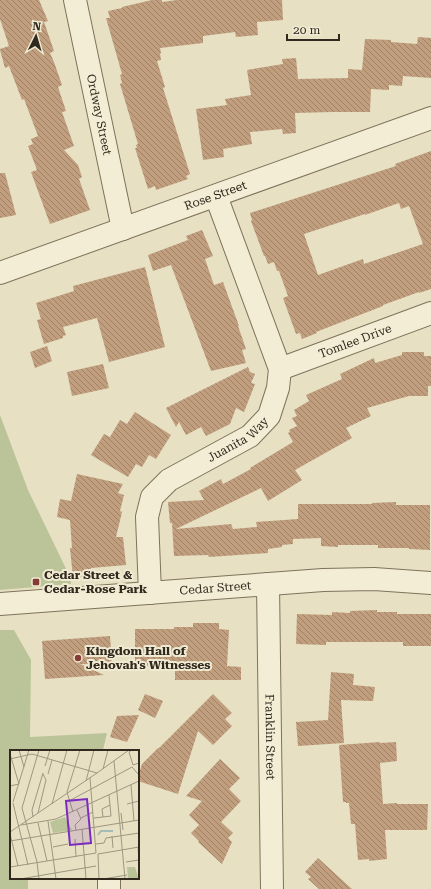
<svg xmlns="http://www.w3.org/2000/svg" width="431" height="889" font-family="'Roboto Serif',serif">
  <defs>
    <pattern id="building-back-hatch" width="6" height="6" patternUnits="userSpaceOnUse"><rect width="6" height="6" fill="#c19f7e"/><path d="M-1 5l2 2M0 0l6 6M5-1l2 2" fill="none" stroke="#9d8267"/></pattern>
  </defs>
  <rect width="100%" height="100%" fill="#e7e0c3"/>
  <!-- park -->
  <g fill="#bbc499">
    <path d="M 0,415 L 28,490 L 71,579 L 71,584 L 0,590 Z"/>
    <path d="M 0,630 L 14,630 L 31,660 L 30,737 L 107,733 L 103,750 L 94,750 L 94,751 L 11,751 L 11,878 L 28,878 L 28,889 L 0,889 Z"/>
  </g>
  <!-- building -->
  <g fill="url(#building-back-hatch)" fill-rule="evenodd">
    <path d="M 0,0 L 39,0 L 48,21 L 44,22 L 54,51 L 50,53 L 54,62 L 62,85 L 58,87 L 66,111 L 62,112 L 74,146 L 64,150 L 78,165 L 82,177 L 79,179 L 90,210 L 50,224 L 31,172 L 37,170 L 28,146 L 33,144 L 31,139 L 38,136 L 24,99 L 22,100 L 9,66 L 5,68 L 0,50 L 0,49 L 9,46 L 0,19 Z"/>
    <path d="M 152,0 L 162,0 L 162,2 L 177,0 L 282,0 L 283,20 L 257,22 L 258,35 L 236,37 L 235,32 L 203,36 L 203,43 L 160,48 L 161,53 L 160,54 L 161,60 L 157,61 L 165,87 L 163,88 L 190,174 L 186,176 L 188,179 L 156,190 L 155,186 L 148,189 L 135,148 L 137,148 L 136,145 L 138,144 L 120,84 L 122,83 L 120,75 L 122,74 L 106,18 L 110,18 L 108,11 L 122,8 L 122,7 Z"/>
    <path d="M 418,37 L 431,38 L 431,78 L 403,76 L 402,86 L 389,85 L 389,90 L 371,89 L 370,112 L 332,112 L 295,113 L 296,133 L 283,134 L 282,129 L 250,132 L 252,144 L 223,149 L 224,157 L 203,160 L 196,109 L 227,105 L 225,99 L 251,95 L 247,70 L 283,64 L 282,59 L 296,58 L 298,79 L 348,78 L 348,69 L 362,70 L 365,39 L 391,40 L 391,42 L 417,44 Z"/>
    <path d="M 431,151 L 431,289 L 419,293 L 419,292 L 383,305 L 383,306 L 316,332 L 317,333 L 302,339 L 300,333 L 296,334 L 283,298 L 288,296 L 279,271 L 277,271 L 274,262 L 268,264 L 265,256 L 264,256 L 251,221 L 252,220 L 250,213 L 396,166 L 395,164 ZM 399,203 L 401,209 L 409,206 L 423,244 L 364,264 L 363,259 L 318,275 L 304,234 L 365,214 L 365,215 Z"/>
    <path d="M 0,173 L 5,173 L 16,215 L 0,218 Z"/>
    <path d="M 202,230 L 213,256 L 205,259 L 214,285 L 223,282 L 239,326 L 238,326 L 246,349 L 242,350 L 246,363 L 211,371 L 171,265 L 153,271 L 148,255 L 188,240 L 186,236 Z"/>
    <path d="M 145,267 L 165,347 L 109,362 L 97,318 L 63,327 L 66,335 L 63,336 L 63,338 L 44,344 L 37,320 L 41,319 L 36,303 L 74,291 L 73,286 Z"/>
    <path d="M 47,346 L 52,361 L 35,368 L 30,352 Z"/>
    <path d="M 402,352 L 424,352 L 424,356 L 431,356 L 431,386 L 428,386 L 428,396 L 409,396 L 367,408 L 371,416 L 346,428 L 352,438 L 295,470 L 302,480 L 268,501 L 261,488 L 176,529 L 231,524 L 233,529 L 257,527 L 256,522 L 298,519 L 298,504 L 372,504 L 372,503 L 396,502 L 396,505 L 430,505 L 430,550 L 409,549 L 409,548 L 378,548 L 378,545 L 338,545 L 338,547 L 321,546 L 321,538 L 293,539 L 293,544 L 282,545 L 282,547 L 268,549 L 268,553 L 209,557 L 208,555 L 174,556 L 172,523 L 170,523 L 168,502 L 204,500 L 199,491 L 221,479 L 223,484 L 251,469 L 250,468 L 293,442 L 288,433 L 290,432 L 289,430 L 297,426 L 292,418 L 297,416 L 294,410 L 309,401 L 306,395 L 342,379 L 340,374 L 374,358 L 375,363 L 402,355 Z"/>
    <path d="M 103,364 L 109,388 L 72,396 L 67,372 Z"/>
    <path d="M 248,367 L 250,372 L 255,374 L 251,383 L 255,384 L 244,412 L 236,408 L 230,424 L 206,436 L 201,427 L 186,435 L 179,422 L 176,427 L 166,408 Z"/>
    <path d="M 135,412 L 171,435 L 156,459 L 149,455 L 142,467 L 136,464 L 128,477 L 91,455 L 104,434 L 110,437 L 120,420 L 127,424 Z"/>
    <path d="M 77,474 L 123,484 L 118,493 L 124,495 L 120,511 L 122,512 L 116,537 L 123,537 L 126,565 L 91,568 L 91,576 L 73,578 L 70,548 L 72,548 L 70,520 L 57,517 L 60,499 L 71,501 Z"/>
    <path d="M 377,610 L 377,612 L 397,612 L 397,614 L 431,614 L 431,646 L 403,646 L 403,642 L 326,642 L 326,645 L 296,644 L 297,614 L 332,615 L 332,612 L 350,613 L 350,611 Z"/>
    <path d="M 193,623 L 219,623 L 219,629 L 229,630 L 227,666 L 241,667 L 241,680 L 175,680 L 175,666 L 135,666 L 135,629 L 174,629 L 174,627 L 193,627 Z"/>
    <path d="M 110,636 L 112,665 L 80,664 L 104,675 L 45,679 L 42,641 Z"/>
    <path d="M 331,672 L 354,674 L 353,685 L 375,687 L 373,701 L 341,700 L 344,743 L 298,746 L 296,722 L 328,720 Z"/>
    <path d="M 145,694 L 163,701 L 155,718 L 138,710 Z"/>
    <path d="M 213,694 L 232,713 L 225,719 L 232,726 L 213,745 L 198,731 L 178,794 L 138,781 L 138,777 L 142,764 L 158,748 L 159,748 Z"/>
    <path d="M 139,715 L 127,742 L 110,737 L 117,716 Z"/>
    <path d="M 380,742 L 380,743 L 396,742 L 397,761 L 380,763 L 383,804 L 397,803 L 397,804 L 428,804 L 427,830 L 385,830 L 387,859 L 369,861 L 369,859 L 358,860 L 355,824 L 351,824 L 349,803 L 346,803 L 346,802 L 343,802 L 339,745 Z"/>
    <path d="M 220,759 L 240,778 L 229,789 L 241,801 L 221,822 L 233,833 L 228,838 L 232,842 L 222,864 L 198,842 L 199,841 L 191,833 L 199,825 L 189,815 L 202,801 L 186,796 Z"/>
    <path d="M 318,858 L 352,889 L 319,889 L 308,879 L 311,877 L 305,872 Z"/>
  </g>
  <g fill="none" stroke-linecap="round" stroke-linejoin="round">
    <defs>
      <g id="minor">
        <path id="s1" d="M 75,0 L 123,229"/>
        <path id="s2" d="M 0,273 L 431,118"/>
        <path id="s3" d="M 280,369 L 431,313"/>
        <path id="s4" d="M 268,584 L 272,889"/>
        <path id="s5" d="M 150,593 L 147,517 L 152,497 L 169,480 L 250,436 L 269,416 L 278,388 L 280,369 L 216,196"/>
        <path id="s6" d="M 0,604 L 323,580 L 374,579 L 431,583"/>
        <path d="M 109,889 L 109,878"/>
      </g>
    </defs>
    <!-- minor casing -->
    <use href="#minor" stroke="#7f725c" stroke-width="24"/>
    <!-- minor -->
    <use href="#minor" stroke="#f3edd5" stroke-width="22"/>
  </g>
  <!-- markers -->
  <g fill="#863b34" stroke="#f0ead2" stroke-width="1.5">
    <rect x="32" y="578" width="8" height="8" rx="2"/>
    <circle cx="78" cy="658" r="4"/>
  </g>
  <g text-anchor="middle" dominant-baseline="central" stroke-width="4" stroke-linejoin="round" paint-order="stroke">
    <!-- street labels -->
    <g font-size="12" fill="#31291e" stroke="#f0ead2">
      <text stroke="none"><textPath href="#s1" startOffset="117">Ordway Street</textPath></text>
      <text stroke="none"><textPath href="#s2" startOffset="229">Rose Street</textPath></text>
      <text stroke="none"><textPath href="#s3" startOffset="80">Tomlee Drive</textPath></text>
      <text stroke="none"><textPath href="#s5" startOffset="201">Juanita Way</textPath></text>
      <text stroke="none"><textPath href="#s6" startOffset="216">Cedar Street</textPath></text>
      <text stroke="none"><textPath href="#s4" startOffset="153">Franklin Street</textPath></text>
    </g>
    <!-- poi labels -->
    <g font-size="12" font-weight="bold" fill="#31291e" stroke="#f0ead2" text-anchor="start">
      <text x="44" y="575">Cedar Street &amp;<tspan x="44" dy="14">Cedar-Rose Park</tspan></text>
      <text x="86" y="651">Kingdom Hall of<tspan x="86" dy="14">Jehovah's Witnesses</tspan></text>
    </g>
  </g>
  <!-- overview -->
  <g transform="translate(10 750)">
    <rect width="129" height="129" fill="#e7e0c3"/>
    <path d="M 55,67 L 62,80 L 43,83 L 40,72 ZM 117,117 L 125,117 L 129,129 L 118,129 Z" fill="#bbc499"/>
    <path fill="none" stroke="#a5bbb6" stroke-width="2" d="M 88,85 L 91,81 L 103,81"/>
    <path fill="none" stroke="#9e9781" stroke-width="1" d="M 9,0 L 14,17M 122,0 L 119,2 L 123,15 L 129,13M 0,4 L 9,34 L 0,36M 0,9 L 22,4 L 87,23 L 119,0M 104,11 L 115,129M 35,16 L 40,0M 93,19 L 98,0M 38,24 L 42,10M 76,31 L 84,0M 121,35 L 124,71M 59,51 L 122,17 L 129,25M 3,52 L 19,0M 3,53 L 18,115M 42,54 L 57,0M 117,54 L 129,51M 63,62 L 57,42 L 70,0M 28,63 L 36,30 L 33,24M 111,63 L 113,80M 23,67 L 22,60 L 33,23M 93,67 L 92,59 L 100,55M 71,68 L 83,62M 84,68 L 101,66 L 99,45M 38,71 L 46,129M 28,73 L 37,111M 11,75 L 46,69 L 129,31M 72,79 L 76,129M 66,80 L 65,75 L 71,69 L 67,60M 0,82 L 87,23M 0,84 L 8,116M 102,86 L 103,98M 65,89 L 66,107M 0,91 L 129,70M 86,94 L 94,93 L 96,88 L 129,83M 43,97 L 58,94M 128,97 L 129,110M 116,112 L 129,110M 0,117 L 86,103 L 80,28M 10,129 L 86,116M 29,129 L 27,112 L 12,58 L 29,0M 89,129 L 88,104 L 129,97M 93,129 L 117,125"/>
    <path fill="#7b2cbf" fill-opacity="0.15" stroke="#7b2cbf" stroke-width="2" d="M 77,49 L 81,93 L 60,95 L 56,51 Z"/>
    <rect width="129" height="129" fill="none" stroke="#31291e" stroke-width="2"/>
  </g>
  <!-- north arrow -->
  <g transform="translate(36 36) rotate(5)" stroke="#f0ead2" stroke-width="3" paint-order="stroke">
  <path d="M0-3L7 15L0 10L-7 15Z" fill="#31291e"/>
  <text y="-6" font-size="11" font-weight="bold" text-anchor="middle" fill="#31291e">N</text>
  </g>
  <!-- scale -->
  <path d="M287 34v6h52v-6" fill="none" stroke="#31291e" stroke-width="2"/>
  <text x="293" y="34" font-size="12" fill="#31291e" stroke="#f0ead2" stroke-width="3" paint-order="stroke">20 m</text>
</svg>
